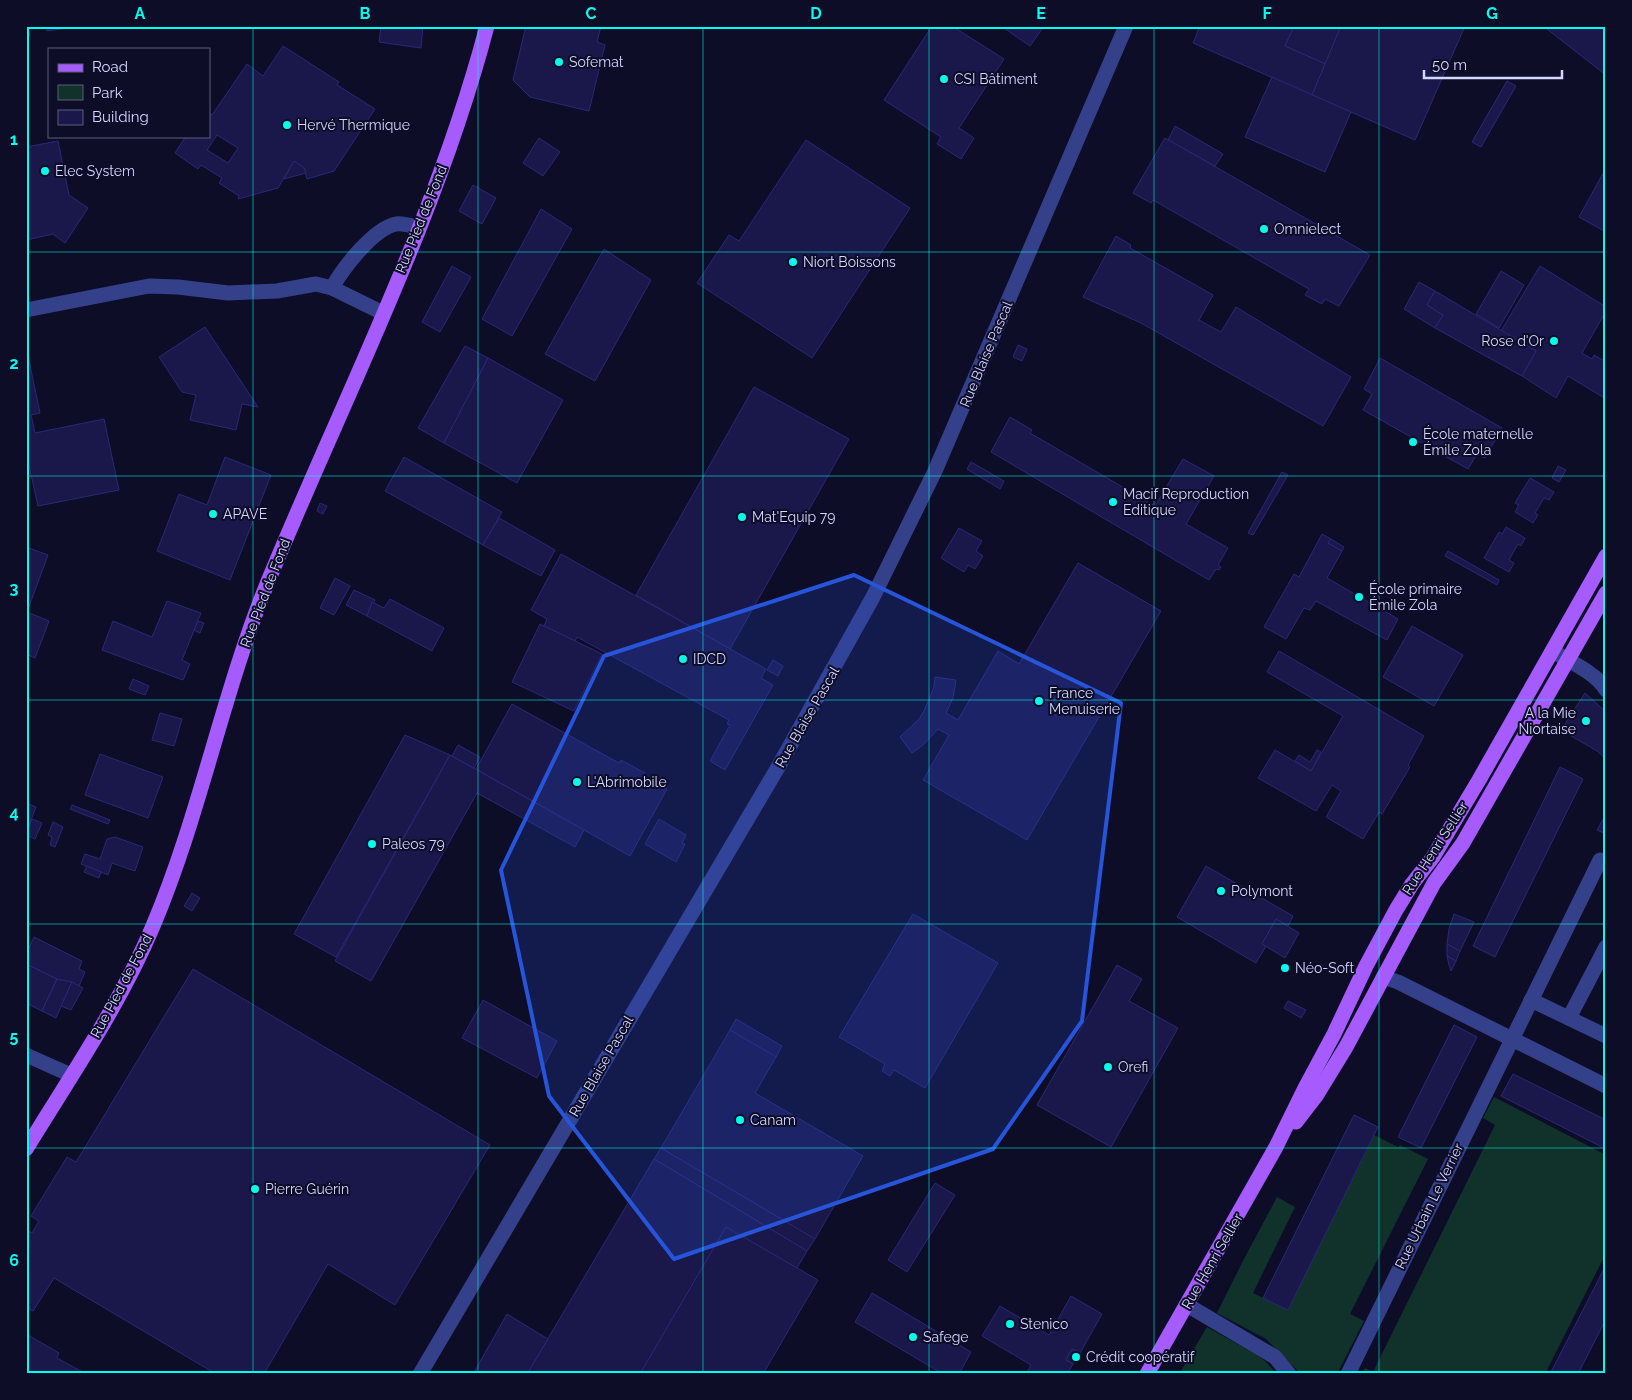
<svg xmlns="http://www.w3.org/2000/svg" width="1632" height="1400" font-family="Raleway,sans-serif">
  <rect width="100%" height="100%" fill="#0d0d28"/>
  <!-- green -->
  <g fill="#10322b">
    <path d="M 1494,1097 L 1606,1155 L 1606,1253 L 1545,1374 L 1362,1374 L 1365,1368 L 1373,1372 L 1495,1125 L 1483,1118 Z"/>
    <path d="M 1374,1135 L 1398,1147 L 1400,1145 L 1428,1159 L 1350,1314 L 1364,1321 L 1337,1374 L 1301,1374 L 1266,1339 L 1217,1313 L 1245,1257 L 1277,1197 L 1295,1207 L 1253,1293 L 1288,1310 Z"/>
    <path d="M 1207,1327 L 1257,1355 L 1265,1361 L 1277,1374 L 1179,1374 Z"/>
  </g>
  <!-- building -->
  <g fill="#1a184a" stroke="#2a2878" fill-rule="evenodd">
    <path d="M 26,26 L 28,26 L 30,36 L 26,37 Z"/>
    <path d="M 46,26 L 67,26 L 68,28 L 47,31 Z"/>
    <path d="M 381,26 L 423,26 L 421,48 L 379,42 Z"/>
    <path d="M 526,26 L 541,28 L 541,26 L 601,26 L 597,42 L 605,45 L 589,111 L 530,97 L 513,80 Z"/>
    <path d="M 932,26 L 952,26 L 1004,59 L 959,128 L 974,138 L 961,159 L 937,144 L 941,137 L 884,100 Z"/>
    <path d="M 1001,26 L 1044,26 L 1030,46 Z"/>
    <path d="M 1200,26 L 1294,26 L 1285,46 L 1326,64 L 1312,95 L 1193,43 Z"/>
    <path d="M 1294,26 L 1341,26 L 1326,64 L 1285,46 Z"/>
    <path d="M 1341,26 L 1465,26 L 1415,140 L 1312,95 Z"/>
    <path d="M 1543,26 L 1606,26 L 1606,75 Z"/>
    <path d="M 283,46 L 339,82 L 337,85 L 375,109 L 334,171 L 307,179 L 304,168 L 294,161 L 278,188 L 238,199 L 239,196 L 219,183 L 222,178 L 201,165 L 198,169 L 175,153 L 186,136 L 209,136 L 209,112 L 212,115 L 247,64 L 263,76 ZM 217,135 L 238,148 L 228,163 L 207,150 Z"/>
    <path d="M 1272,77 L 1351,112 L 1325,172 L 1245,137 Z"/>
    <path d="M 1507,81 L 1516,86 L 1481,147 L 1472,142 Z"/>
    <path d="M 1175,126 L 1223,154 L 1215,166 L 1168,140 Z"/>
    <path d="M 539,138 L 560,152 L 543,176 L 523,163 Z"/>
    <path d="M 1165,138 L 1370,255 L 1339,306 L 1325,299 L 1322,304 L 1305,295 L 1309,289 L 1153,200 L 1151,203 L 1133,193 Z"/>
    <path d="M 806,140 L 910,208 L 812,358 L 697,283 L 729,235 L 739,241 Z"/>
    <path d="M 58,141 L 69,195 L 88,208 L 65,243 L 53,234 L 26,240 L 26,147 Z"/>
    <path d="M 294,161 L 304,168 L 306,173 L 284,179 Z"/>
    <path d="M 1606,168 L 1606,232 L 1579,217 Z"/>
    <path d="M 473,185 L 496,198 L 482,224 L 459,211 Z"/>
    <path d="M 541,209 L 572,229 L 512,336 L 482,319 Z"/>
    <path d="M 1116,236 L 1131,245 L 1130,248 L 1213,295 L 1199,320 L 1221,332 L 1236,307 L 1351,377 L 1323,426 L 1141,323 L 1083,297 Z"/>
    <path d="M 604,249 L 651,280 L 595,381 L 545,354 Z"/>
    <path d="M 452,266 L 471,277 L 440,332 L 422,322 Z"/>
    <path d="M 1540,266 L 1606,307 L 1606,311 L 1582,353 L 1592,359 L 1594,355 L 1606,362 L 1606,399 L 1568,376 L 1556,398 L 1522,376 L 1536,351 L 1501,331 Z"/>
    <path d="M 1501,271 L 1524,285 L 1499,328 L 1476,314 Z"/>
    <path d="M 1419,282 L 1435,291 L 1427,305 L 1443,315 L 1435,328 L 1404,309 Z"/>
    <path d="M 1435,291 L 1536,351 L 1522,376 L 1435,328 L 1443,315 L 1427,305 Z"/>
    <path d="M 205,327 L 258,407 L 242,404 L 236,430 L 190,420 L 196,395 L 182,392 L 159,357 Z"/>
    <path d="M 1018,345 L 1027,349 L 1022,361 L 1013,357 Z"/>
    <path d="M 26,346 L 40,413 L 31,415 L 35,433 L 104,419 L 119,490 L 38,506 L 26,452 Z"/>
    <path d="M 465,346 L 488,358 L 444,443 L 418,428 Z"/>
    <path d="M 488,358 L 563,400 L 517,483 L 444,443 Z"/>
    <path d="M 1380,358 L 1502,428 L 1485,458 L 1477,454 L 1468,469 L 1363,410 L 1372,394 L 1364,389 Z"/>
    <path d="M 754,387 L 849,439 L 730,649 L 636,595 Z"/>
    <path d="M 1010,417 L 1032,430 L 1030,433 L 1155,506 L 1183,459 L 1214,476 L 1186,524 L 1228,548 L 1218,565 L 1221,567 L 1219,570 L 1216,569 L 1209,580 L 991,452 Z"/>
    <path d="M 225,457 L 271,475 L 230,580 L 157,551 L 179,494 L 207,505 Z"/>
    <path d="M 404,457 L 502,512 L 483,545 L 385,491 Z"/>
    <path d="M 971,462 L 1004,481 L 1000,489 L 967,469 Z"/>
    <path d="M 1558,466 L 1566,470 L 1559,482 L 1552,478 Z"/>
    <path d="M 1282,472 L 1288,475 L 1253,535 L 1248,533 Z"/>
    <path d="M 1530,478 L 1554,492 L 1549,500 L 1544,498 L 1535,513 L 1538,515 L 1533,523 L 1515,512 L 1519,505 L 1515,503 Z"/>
    <path d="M 320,503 L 327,506 L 323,514 L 317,511 Z"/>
    <path d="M 499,518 L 555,550 L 541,576 L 483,545 Z"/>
    <path d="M 1506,527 L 1525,538 L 1521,546 L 1518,544 L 1509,560 L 1514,563 L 1509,572 L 1484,558 L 1499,532 L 1502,534 Z"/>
    <path d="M 959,528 L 982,541 L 976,551 L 983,556 L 975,569 L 968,565 L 964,572 L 941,558 Z"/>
    <path d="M 1322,534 L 1331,539 L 1328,543 L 1342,551 L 1327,578 L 1398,619 L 1387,640 L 1316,601 L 1310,610 L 1304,608 L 1286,639 L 1264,627 L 1294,574 L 1299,577 Z"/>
    <path d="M 1331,539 L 1344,547 L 1342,551 L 1328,543 Z"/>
    <path d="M 26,547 L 48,555 L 27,612 L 49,621 L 35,658 L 26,654 Z"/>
    <path d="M 1448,551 L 1499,580 L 1497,585 L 1445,556 Z"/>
    <path d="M 561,554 L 766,669 L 761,678 L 773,685 L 725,770 L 710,761 L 730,725 L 727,724 L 729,720 L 577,637 L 575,641 L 544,626 L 547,619 L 531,610 Z"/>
    <path d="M 1078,563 L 1161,611 L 1027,840 L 923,780 L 949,735 L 938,729 L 923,745 L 912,753 L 900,737 L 919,719 L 924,711 L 934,687 L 935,677 L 956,680 L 953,698 L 946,713 L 958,720 L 998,651 L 1019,664 Z"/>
    <path d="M 335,578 L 350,586 L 334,615 L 320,608 Z"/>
    <path d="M 354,590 L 375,600 L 367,616 L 346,605 Z"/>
    <path d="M 390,599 L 444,628 L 432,651 L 367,616 L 372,602 L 384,608 Z"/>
    <path d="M 167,601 L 201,613 L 182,660 L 190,664 L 183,680 L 102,650 L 113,621 L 152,637 Z"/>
    <path d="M 198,621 L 204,623 L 200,633 L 194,630 Z"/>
    <path d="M 540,624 L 602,654 L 574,711 L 512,682 Z"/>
    <path d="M 1412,626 L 1463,655 L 1434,706 L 1383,677 Z"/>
    <path d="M 1279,651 L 1424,736 L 1408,765 L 1410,767 L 1382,814 L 1379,812 L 1363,839 L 1326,817 L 1341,791 L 1332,785 L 1316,811 L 1258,778 L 1275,750 L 1311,771 L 1343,716 L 1267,672 Z"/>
    <path d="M 773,660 L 783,666 L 778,676 L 767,670 Z"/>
    <path d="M 133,679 L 149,686 L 145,695 L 129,689 Z"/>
    <path d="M 1585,693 L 1606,712 L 1606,759 L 1597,751 L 1561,730 Z"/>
    <path d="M 512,704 L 619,763 L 621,760 L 645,773 L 643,776 L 667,789 L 630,856 L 476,769 Z"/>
    <path d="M 160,713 L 182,719 L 174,746 L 152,740 Z"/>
    <path d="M 405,735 L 450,755 L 336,957 L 294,934 Z"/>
    <path d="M 458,745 L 480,757 L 474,768 L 452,756 Z"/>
    <path d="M 1317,750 L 1321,752 L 1311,771 L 1295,761 L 1299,755 L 1310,762 Z"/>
    <path d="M 100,754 L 163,777 L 148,818 L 85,795 Z"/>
    <path d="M 450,755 L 584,830 L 575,847 L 477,793 L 371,981 L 335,961 Z"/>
    <path d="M 1560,767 L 1583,779 L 1495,957 L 1473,946 Z"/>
    <path d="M 26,803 L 36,807 L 26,833 Z"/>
    <path d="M 72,805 L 110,820 L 108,824 L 70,809 Z"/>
    <path d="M 1606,814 L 1606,834 L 1597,830 Z"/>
    <path d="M 32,819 L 42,823 L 35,839 L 26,835 Z"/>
    <path d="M 659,819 L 686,835 L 682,843 L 685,844 L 676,862 L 645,844 Z"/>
    <path d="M 53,822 L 63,827 L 55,847 L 50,845 L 52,837 L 48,835 Z"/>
    <path d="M 115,837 L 143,847 L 135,871 L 112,863 L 108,875 L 81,864 L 85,854 L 100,859 L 107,839 Z"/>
    <path d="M 87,866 L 101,872 L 99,878 L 84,872 Z"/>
    <path d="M 1206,866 L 1293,916 L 1288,926 L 1276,919 L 1262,944 L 1266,946 L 1256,963 L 1177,917 Z"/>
    <path d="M 192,893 L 200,898 L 192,911 L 184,906 Z"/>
    <path d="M 913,914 L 998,963 L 925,1088 L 894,1070 L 890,1076 L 882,1071 L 885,1064 L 839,1037 Z"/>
    <path d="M 1454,914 L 1474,922 L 1460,951 L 1447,944 L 1449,929 Z"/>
    <path d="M 1276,919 L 1299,933 L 1285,958 L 1262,944 Z"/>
    <path d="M 34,937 L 82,961 L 79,969 L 85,972 L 79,986 L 57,979 L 26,964 L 26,954 Z"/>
    <path d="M 1447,944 L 1460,951 L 1456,961 L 1447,956 Z"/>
    <path d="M 1447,956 L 1456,961 L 1451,971 L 1449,965 Z"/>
    <path d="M 26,964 L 57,979 L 42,1011 L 26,1003 Z"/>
    <path d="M 1117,965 L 1142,979 L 1129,1001 L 1178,1028 L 1111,1147 L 1037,1105 Z"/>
    <path d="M 193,969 L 490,1145 L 395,1305 L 328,1264 L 264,1374 L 216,1374 L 54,1278 L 33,1311 L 26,1307 L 26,1230 L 32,1233 L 39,1221 L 31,1216 L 67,1157 L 76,1162 Z"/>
    <path d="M 57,979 L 72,982 L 56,1018 L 42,1011 Z"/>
    <path d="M 72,982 L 83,988 L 71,1010 L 61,1006 Z"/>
    <path d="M 483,1000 L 557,1041 L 537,1078 L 462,1038 Z"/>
    <path d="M 1288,1001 L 1306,1010 L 1301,1018 L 1284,1008 Z"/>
    <path d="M 736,1019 L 782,1046 L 776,1057 L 730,1030 Z"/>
    <path d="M 1454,1025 L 1477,1037 L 1421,1148 L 1398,1137 Z"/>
    <path d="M 730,1030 L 776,1057 L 755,1093 L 863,1156 L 815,1239 L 661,1148 Z"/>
    <path d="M 1513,1074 L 1606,1120 L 1606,1149 L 1501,1096 Z"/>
    <path d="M 1354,1115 L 1378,1127 L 1288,1310 L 1263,1298 Z"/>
    <path d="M 661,1148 L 815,1239 L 807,1251 L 654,1159 Z"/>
    <path d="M 654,1159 L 807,1251 L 797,1268 L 726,1227 L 640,1374 L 527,1374 Z"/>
    <path d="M 935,1183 L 955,1195 L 907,1272 L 888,1260 Z"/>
    <path d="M 726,1227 L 818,1280 L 763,1374 L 640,1374 Z"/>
    <path d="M 1606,1265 L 1606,1319 L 1578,1374 L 1550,1374 Z"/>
    <path d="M 872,1293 L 971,1352 L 959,1374 L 943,1374 L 855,1322 Z"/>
    <path d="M 1071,1296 L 1102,1314 L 1080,1353 L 1072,1349 L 1066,1360 L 1073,1364 L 1067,1374 L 1026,1374 L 1031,1365 L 982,1336 L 1000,1306 L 1049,1335 Z"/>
    <path d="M 507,1314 L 548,1339 L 527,1374 L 473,1374 Z"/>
    <path d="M 26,1334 L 59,1353 L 57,1358 L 86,1374 L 26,1374 Z"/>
    <path d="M 1072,1349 L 1080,1353 L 1073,1364 L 1066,1360 Z"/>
  </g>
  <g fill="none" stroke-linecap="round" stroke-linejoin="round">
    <!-- minor -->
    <g stroke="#35408a" stroke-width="15">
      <path d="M 332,288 C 343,268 373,229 396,224 C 403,223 412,226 419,228"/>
      <path d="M 26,310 L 149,286 L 178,287 L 228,293 L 277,291 L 316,284 L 332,288 L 383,313"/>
      <path d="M 1552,651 C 1569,661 1596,673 1606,690"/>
      <path d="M 1383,977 L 1398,982 L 1606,1086"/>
      <path d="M 1531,1000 L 1606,1036"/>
      <path d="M 1569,1018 L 1606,947"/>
      <path d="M 26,1055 L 71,1075"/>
      <path d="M 1187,1305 L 1275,1357 L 1289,1374"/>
      <path d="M 420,1374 L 777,769 L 873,597 L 935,471 L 1126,26"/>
      <path d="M 1348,1374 L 1600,860 L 1606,863"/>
    </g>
    <!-- major -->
    <g stroke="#a65bff" stroke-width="15">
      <path d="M 1296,1122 L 1316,1096 L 1346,1047 L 1434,883 L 1463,843 L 1606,593"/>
      <path d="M 26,1149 C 70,1077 120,1005 153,926 C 200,815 222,695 267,584 C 343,399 436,220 487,26"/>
      <path d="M 1147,1374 L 1276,1147 L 1305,1088 L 1334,1034 L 1366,966 L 1396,910 L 1412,884 L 1433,857 L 1479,780 L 1606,556"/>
    </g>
  </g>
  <!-- marked area -->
  <path fill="#2655da" fill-opacity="0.2" stroke="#2655da" stroke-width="4" stroke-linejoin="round" d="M 854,575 L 1121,703 L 1082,1021 L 993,1149 L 674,1259 L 549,1096 L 501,870 L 604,656 Z"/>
  <!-- grid -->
  <path fill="none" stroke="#00ffed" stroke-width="1" stroke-opacity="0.55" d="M 253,26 L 253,1374M 478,26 L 478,1374M 703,26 L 703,1374M 929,26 L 929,1374M 1154,26 L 1154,1374M 1379,26 L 1379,1374M 26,252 L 1606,252M 26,476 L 1606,476M 26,700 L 1606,700M 26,924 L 1606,924M 26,1148 L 1606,1148"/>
  <!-- markers -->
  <g fill="#00ffed" stroke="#0d0d28" stroke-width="2">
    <circle cx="559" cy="62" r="5"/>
    <circle cx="944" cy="79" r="5"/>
    <circle cx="287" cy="125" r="5"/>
    <circle cx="45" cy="171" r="5"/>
    <circle cx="1264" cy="229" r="5"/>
    <circle cx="793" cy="262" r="5"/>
    <circle cx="1554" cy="341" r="5"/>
    <circle cx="1413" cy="442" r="5"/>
    <circle cx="1113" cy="502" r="5"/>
    <circle cx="213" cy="514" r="5"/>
    <circle cx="742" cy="517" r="5"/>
    <circle cx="1359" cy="597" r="5"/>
    <circle cx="683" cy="659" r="5"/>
    <circle cx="1039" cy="701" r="5"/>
    <circle cx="1586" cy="721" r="5"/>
    <circle cx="577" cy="782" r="5"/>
    <circle cx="372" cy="844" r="5"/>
    <circle cx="1221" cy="891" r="5"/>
    <circle cx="1285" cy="968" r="5"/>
    <circle cx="1108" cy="1067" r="5"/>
    <circle cx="740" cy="1120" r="5"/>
    <circle cx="255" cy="1189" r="5"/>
    <circle cx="1010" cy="1324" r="5"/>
    <circle cx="913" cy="1337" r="5"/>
    <circle cx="1076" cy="1357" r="5"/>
  </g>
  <g text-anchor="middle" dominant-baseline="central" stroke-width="4" stroke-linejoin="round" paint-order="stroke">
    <!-- poi labels -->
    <g font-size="14" fill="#d4d6ff" stroke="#0d0d28" text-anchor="start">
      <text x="569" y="62">Sofemat</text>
      <text x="954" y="79">CSI Bâtiment</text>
      <text x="297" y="125">Hervé Thermique</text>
      <text x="55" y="171">Elec System</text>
      <text x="1274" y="229">Omnielect</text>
      <text x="803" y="262">Niort Boissons</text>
      <text x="1544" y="341" text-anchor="end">Rose d'Or</text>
      <text x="1423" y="434">École maternelle<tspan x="1423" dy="16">Émile Zola</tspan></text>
      <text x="1123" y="494">Macif Reproduction<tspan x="1123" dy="16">Editique</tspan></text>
      <text x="223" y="514">APAVE</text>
      <text x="752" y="517">Mat'Equip 79</text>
      <text x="1369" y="589">École primaire<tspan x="1369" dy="16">Émile Zola</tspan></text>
      <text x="693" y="659">IDCD</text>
      <text x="1049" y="693">France<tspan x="1049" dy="16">Menuiserie</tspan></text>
      <text x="1576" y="713" text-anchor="end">A la Mie<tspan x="1576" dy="16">Niortaise</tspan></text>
      <text x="587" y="782">L'Abrimobile</text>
      <text x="382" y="844">Paleos 79</text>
      <text x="1231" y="891">Polymont</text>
      <text x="1295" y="968">Néo-Soft</text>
      <text x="1118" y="1067">Orefi</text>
      <text x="750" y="1120">Canam</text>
      <text x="265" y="1189">Pierre Guérin</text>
      <text x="1020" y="1324">Stenico</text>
      <text x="923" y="1337">Safege</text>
      <text x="1086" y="1357">Crédit coopératif</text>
    </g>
    <!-- street labels -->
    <g font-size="14" fill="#d4d6ff" stroke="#0d0d28">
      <text transform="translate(421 219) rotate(-68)">Rue Pied de Fond</text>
      <text transform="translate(986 354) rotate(-67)">Rue Blaise Pascal</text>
      <text transform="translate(265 593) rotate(-69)">Rue Pied de Fond</text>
      <text transform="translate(807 717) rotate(-60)">Rue Blaise Pascal</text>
      <text transform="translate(1435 848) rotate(-57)">Rue Henri Sellier</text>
      <text transform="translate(121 986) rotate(-62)">Rue Pied de Fond</text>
      <text transform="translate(601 1066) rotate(-60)">Rue Blaise Pascal</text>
      <text transform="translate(1429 1206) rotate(-64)">Rue Urbain Le Verrier</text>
      <text transform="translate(1212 1261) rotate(-60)">Rue Henri Sellier</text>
    </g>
  </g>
  <!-- border -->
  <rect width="1632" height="1400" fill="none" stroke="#0d0d28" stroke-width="55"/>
  <!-- legend -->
  <rect x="48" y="48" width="162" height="90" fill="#0d0d28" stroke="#5d5d7e"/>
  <rect x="58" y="64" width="25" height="8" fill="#a65bff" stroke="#5d5d7e"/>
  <text x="92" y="72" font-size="15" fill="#d4d6ff">Road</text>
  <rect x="58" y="85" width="25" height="15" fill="#10322b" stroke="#5d5d7e"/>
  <text x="92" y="98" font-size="15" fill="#d4d6ff">Park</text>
  <rect x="58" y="110" width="25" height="15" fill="#1a184a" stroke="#5d5d7e"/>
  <text x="92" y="122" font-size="15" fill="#d4d6ff">Building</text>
  <!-- scale -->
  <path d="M1424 70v8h138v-8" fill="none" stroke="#d4d6ff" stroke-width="2.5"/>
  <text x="1432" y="70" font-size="15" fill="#d4d6ff" stroke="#0d0d28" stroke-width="4" paint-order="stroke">50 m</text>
  <rect x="28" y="28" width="1576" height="1344" fill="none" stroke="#00ffed" stroke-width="2"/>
  <g font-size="16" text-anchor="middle" font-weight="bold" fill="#00ffed">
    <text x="140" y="19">A</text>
    <text x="365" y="19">B</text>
    <text x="591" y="19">C</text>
    <text x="816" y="19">D</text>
    <text x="1041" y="19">E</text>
    <text x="1267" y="19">F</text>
    <text x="1492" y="19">G</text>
    <text x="14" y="145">1</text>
    <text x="14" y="369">2</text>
    <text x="14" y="594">3</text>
    <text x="14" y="818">4</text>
    <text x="14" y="1042">5</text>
    <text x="14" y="1266">6</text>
  </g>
</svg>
